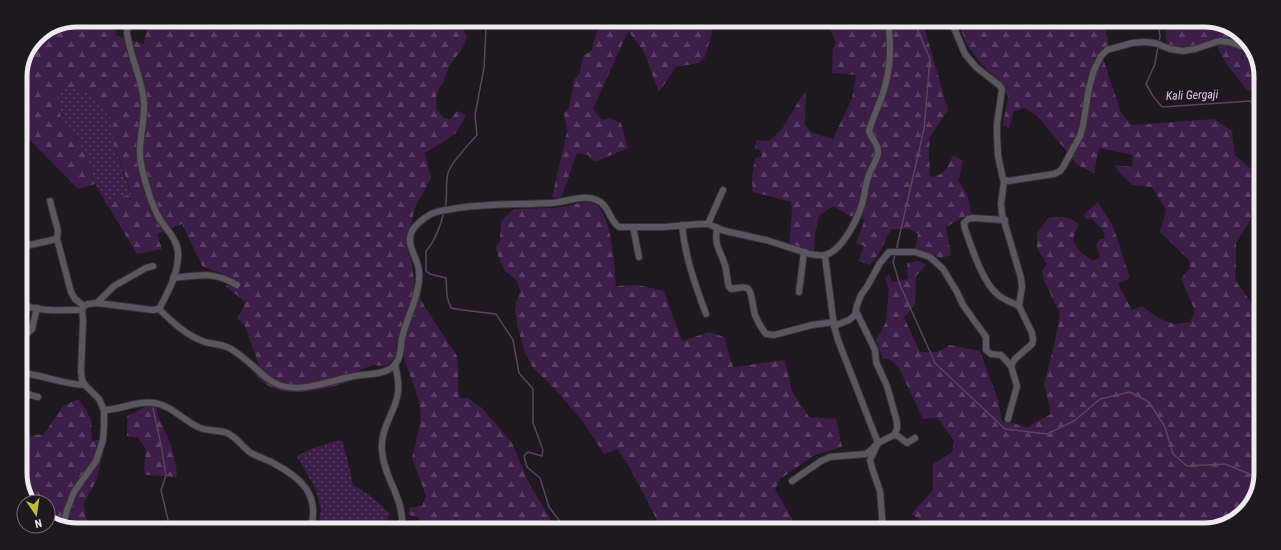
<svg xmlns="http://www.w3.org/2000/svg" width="1281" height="550" font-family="'Roboto Condensed',sans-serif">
  <defs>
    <pattern id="grass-dots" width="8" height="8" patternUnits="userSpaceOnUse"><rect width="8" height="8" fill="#3e1d49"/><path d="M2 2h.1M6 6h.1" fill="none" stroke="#5a3e64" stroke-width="1.8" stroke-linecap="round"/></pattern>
    <pattern id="forest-firs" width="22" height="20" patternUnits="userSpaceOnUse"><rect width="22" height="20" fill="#3e1d49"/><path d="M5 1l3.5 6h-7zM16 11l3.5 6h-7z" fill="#5a3e64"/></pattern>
  </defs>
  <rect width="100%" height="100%" fill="#1d191f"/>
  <!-- grass -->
  <g fill="url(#grass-dots)">
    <path d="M 61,87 L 74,87 L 87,93 L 110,117 L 114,130 L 114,145 L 125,178 L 132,195 L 118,197 L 108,206 L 95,184 L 86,154 L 75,137 L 64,125 L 60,113 L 57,93 Z"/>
    <path d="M 339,440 L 342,441 L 347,457 L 353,485 C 367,493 379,501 390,514 L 385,527 L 318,527 L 321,510 L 316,490 L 297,456 L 311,449 Z"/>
  </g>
  <!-- forest -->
  <g fill="url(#forest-firs)">
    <path d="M 77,20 L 119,20 L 115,35 L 144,44 L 148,20 L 451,21 L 450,26 L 452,30 L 462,29 L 465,32 L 467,37 L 462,49 L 449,66 L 443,83 L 440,87 L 436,97 L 437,110 L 444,118 L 451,119 L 457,111 L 466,116 L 456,133 L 443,142 L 425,153 L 431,178 L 415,208 L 406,245 L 412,265 L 415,288 L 425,307 L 457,356 C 459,370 457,384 459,398 L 468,398 L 482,408 L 512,443 L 529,483 L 556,528 L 420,527 L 419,517 L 409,515 L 409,508 L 422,506 L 426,496 L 412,458 L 421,419 L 419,401 L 403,355 L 385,366 L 373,365 L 353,373 L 349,382 C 324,389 285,401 263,382 C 258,378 255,372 250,368 L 259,365 L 244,324 L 237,319 L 246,302 L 226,287 L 230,277 L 202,266 L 182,224 L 157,234 L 162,249 L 137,254 L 108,206 L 118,197 L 132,195 L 114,145 L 114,130 L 110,117 L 87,93 L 74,87 L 61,87 L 57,93 L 60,113 L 64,125 L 75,137 L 86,154 L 95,184 L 78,189 L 29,139 L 20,142 L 20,73 L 37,36 Z"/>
    <path d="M 600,22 L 715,22 L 705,57 L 699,63 L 676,67 L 659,92 L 643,50 L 628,31 L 593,109 L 602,120 L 610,118 L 621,123 L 628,148 L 597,161 L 593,161 L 588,155 L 577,153 L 561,198 L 552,197 L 567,131 L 564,113 L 569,108 L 574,80 L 580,73 L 583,56 L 591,51 Z"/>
    <path d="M 831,23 L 923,23 L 948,110 L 930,137 L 929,154 L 930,177 C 944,176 948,167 953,155 L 963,161 L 958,181 C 967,192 970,199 971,213 L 946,227 L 951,255 L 941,258 L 922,250 L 915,250 L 918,234 L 909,229 L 891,229 L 880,252 L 870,265 L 858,261 L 864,246 L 856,243 L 865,219 L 850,216 L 833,206 L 819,216 L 815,233 L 814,251 L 789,244 L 792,214 L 791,202 L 753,192 L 752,177 L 755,158 L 762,156 L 760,150 L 754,149 L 757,140 L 769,141 L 782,129 L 804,92 L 806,93 L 805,125 L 811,132 L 833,139 L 852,98 L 856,75 L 832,73 L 833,48 L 836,42 L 830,28 Z"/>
    <path d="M 958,23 L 1104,24 L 1108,41 L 1108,47 L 1101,52 L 1121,113 L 1132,125 L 1214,119 L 1232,131 L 1235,155 L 1251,169 L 1257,205 L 1247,226 L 1236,243 L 1236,262 L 1235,280 L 1259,313 L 1257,436 L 1255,450 L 1257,454 L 1257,495 L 1236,520 L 1205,530 L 920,529 L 921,520 L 911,514 L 933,490 L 933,464 L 952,452 L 954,441 L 938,418 L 923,419 L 899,368 L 889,359 L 883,359 L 876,340 L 886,322 L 889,290 L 885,278 L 889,274 L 892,282 L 908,279 L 907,263 L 918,261 L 926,265 L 916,276 L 915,305 L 904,318 L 920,352 L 937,352 L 950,345 L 980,351 L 998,400 L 1002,421 L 1027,427 L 1051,414 L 1044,383 L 1053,350 L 1060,314 L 1044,280 L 1042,270 L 1047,265 L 1037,248 L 1037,234 L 1048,218 C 1060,215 1070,217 1079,224 L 1073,239 L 1078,250 L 1093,261 L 1100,257 L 1096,245 L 1100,239 L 1105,239 L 1103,230 L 1091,218 L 1087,220 L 1083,215 L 1098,202 L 1113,226 L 1130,278 L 1118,284 L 1132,310 L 1142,306 L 1158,318 L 1174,324 L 1190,322 L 1195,311 L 1181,279 L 1190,267 L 1189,260 L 1160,232 L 1166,210 L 1152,187 L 1132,185 L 1117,170 L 1115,165 L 1132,167 L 1133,155 L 1099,148 L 1094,173 L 1076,164 L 1073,160 L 1065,149 L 1036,115 L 1025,108 L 1014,111 L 1009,128 L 1003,125 L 1008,96 L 1002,83 L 982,65 L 967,45 Z"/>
    <path d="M 1167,24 L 1226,24 L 1249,42 L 1261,73 L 1261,101 L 1251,91 L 1246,89 L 1228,66 L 1219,51 L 1217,38 L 1203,44 L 1185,48 L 1168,45 L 1166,39 Z"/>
    <path d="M 585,202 C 588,202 592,202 594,204 C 613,214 614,267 616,286 L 638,285 L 664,291 L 682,341 L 709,332 L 724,337 L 733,367 L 785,360 L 792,391 L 809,417 L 836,419 L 842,447 L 815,455 L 780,479 L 775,489 L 798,529 L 661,528 L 631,470 L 618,449 L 604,454 L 583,422 L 554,388 L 533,368 L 525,353 L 518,329 L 515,311 L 516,303 L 520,291 L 517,281 L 505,271 L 499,259 L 496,248 L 500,240 L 501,221 L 514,209 L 556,208 Z"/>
    <path d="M 79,399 L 91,419 L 92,441 L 106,439 L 97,479 L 84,503 L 86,517 L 90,526 L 55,526 L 48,520 L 48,502 L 29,502 L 20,477 L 20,437 L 44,434 L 64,405 Z"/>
    <path d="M 156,402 L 158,416 L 171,445 L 176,466 L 177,477 L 146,475 L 144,469 L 146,449 L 138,438 L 127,436 L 127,416 Z"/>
  </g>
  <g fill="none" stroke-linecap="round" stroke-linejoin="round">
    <!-- stream -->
    <g stroke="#58465e" stroke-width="1.5">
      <path d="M 1158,24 L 1160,36 L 1159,42"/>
      <path d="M 1158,46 L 1155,64 L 1146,84 L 1153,96 L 1162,107 L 1250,101 L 1260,111"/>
      <path d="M 445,208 C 448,197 445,184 448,173 C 451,162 469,144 477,135 L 475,115 L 484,68 L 486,29 L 484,21"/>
      <path d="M 444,212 C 440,226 436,240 426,251 L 426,271 L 430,274 L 446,278 L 447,297 L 451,308 L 462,310 L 496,314 L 513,340 L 519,373 L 533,389 L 533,423 L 543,450 L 542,456 L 528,452 L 524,456 L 527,467 L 540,478 L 549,507 L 565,528"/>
      <path d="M 896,251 L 924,129 L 930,59 L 915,23"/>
      <path d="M 895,255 L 893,262 L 900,285 L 935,363 L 1005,429 L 1047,434 L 1074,421 L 1100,399 L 1130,392 L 1149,402 L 1165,427 L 1173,454 L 1187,466 L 1225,464 L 1257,477"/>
      <path d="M 153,408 L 162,450 L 166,475 L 161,490 L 168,520 L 167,526"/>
    </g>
    <defs>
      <g id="minor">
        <path d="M 952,23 L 965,54 L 976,67 L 999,85 L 1002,89 L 997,124 L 997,135 L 998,156 L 1003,179 L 1008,181 L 1054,174 L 1060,171 L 1063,167 L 1080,136 L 1083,126 L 1089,88 L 1094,70 L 1101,56 L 1107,50 L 1132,43 L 1144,42 L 1155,43 L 1170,49 L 1183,51 L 1195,49 L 1219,41 L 1229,42 L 1252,50"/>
        <path d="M 1004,181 L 1001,204 L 1002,214 L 1021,278 L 1022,287 L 1019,306"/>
        <path d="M 50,201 L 58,231 L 57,239 L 71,292 L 75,299 L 84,306"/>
        <path d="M 1005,220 L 973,218 L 968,219 L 964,223 L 965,229 C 972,248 982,281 997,294 C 1003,300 1012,302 1019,306 L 1032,333 L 1033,340 L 1032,344 L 1015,359 L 1011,366 L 1017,386 L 1008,419"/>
        <path d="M 708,224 L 723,190"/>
        <path d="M 682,225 C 685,257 695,284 706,314"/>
        <path d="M 633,227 L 639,257"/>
        <path d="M 717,229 C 714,245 720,250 725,265 C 727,272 727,280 729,287 L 731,289 C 735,289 742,286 747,288 C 752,290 753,309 755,315 C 758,322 761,328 766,334 L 774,335 L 812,325 L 834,322"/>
        <path d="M 20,244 L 30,245 L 57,239"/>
        <path d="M 825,256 L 834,326 L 838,340 L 878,443 L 870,460 L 872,468 L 880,491 L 883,529"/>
        <path d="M 173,278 C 200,275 213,271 237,285"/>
        <path d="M 799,292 L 804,252"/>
        <path d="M 97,303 L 114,286 L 146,268 L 153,266"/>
        <path d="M 20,304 C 39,312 62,310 82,310"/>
        <path d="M 159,309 C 172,322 187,336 205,342 C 212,344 220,344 227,347 C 241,353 254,368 267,378 C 292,399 328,380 355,376 C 370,373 390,376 398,360 C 401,353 401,345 402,338 C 407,316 421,294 419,271 C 418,258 405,245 412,231 C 416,224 424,218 431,214 C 437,211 445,210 452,209 C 485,203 518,205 551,203 C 566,202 583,194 597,200 C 609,205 609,220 619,227 L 664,227 L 700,224 L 708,224 L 725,231 L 766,240 L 810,254 C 815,255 821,256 825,255 C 842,251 857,220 862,204 C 865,195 865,184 869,175 C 871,167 878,160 878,152 C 879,144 871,139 869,131 C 872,119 878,108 882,96 C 890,73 892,48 888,23"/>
        <path d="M 856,311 L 875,350 L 876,362 L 887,386 L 897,422 L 897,429 L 894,435"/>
        <path d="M 834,326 L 849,320 L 855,315 L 857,305 L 861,295 L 868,285 L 880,263 L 889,252 L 915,252 L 930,257 L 943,269 L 957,292 L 963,305 L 986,337 L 986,350 L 991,354 L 1001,355 L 1011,366"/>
        <path d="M 20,330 L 29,332 L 32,329 L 37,308"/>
        <path d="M 395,365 C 398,376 400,387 397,398 C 392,416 380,431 382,451 C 384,479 404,497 402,527"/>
        <path d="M 20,373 C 42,374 63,385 85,385"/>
        <path d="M 20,392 L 38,397"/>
        <path d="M 104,410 C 121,410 138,400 155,403 C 172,406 183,420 198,427 C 207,432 218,429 227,433 C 237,437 242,447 251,453 C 258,457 266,459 273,463 C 300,477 320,494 311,527"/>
        <path d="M 792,481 L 821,461 L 830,457 L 866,454 L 869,452 L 878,443 L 894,435 L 898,436 L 907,443 L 915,438"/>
        <path d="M 63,526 L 67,510 L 74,492 L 96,461 L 103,440 L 104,427 L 104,410 L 99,399 L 85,385 L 82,380 L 81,372 L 83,320 L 82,310 L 84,306 L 88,304 L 97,303 L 153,310 L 159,309 C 168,292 179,273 178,252 C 177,239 166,229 159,218 C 151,203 146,185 142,169 C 136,147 145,125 144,103 C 143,83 133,63 129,43 L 127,34 L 128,20"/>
      </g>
    </defs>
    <!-- minor casing -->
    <use href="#minor" stroke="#353337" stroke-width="8"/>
    <!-- minor -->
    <use href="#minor" stroke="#5b565d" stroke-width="6"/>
  </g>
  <g text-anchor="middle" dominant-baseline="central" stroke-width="4" stroke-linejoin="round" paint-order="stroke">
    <!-- water labels -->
    <g font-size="12" font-style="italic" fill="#e7c3f5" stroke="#1d191f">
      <text transform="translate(1192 95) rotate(-2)">Kali Gergaji</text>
    </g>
  </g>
  <!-- crop -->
  <path d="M0 0H1281V550H0ZM77 27H1204A50 50 0 0 1 1254 77V473A50 50 0 0 1 1204 523H77A50 50 0 0 1 27 473V77A50 50 0 0 1 77 27Z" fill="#1d191f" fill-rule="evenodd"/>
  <path fill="none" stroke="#eeebef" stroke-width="5" d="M77 27H1204A50 50 0 0 1 1254 77V473A50 50 0 0 1 1204 523H77A50 50 0 0 1 27 473V77A50 50 0 0 1 77 27Z"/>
  <!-- north arrow -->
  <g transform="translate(36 514) rotate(167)"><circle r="19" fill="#1d191f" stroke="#716d72"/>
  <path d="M0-3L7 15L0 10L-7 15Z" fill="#c3bd3f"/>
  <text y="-6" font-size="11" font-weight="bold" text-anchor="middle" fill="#eeebef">N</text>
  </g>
</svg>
